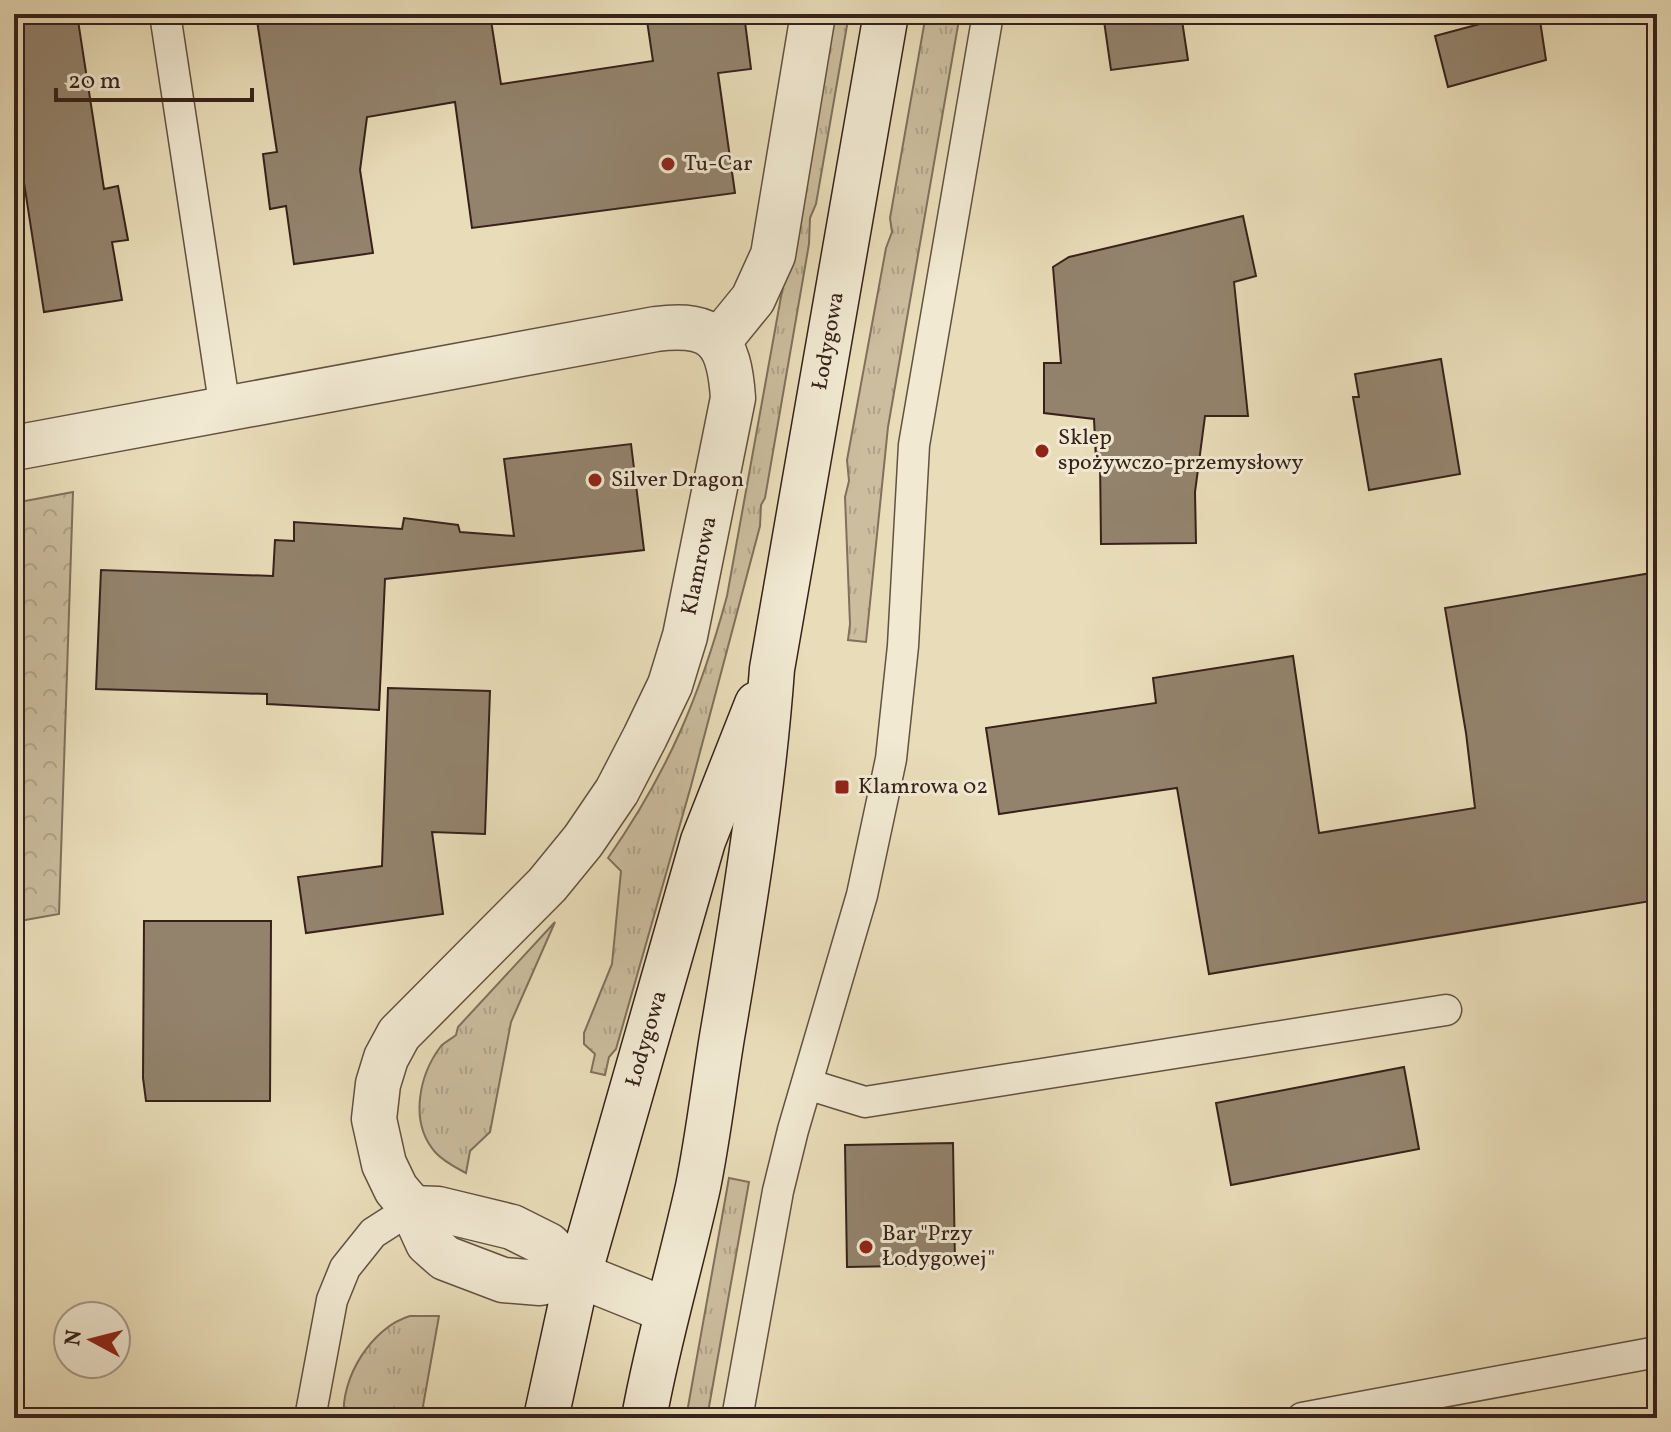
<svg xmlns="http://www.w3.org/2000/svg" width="1671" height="1432" font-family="Vollkorn,serif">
  <defs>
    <pattern id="grass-tufts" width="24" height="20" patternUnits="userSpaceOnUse" patternTransform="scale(2)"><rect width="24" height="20" fill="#cbbd9e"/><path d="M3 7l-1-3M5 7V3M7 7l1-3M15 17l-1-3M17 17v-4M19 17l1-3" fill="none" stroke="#afa288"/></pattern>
    <pattern id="forest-crowns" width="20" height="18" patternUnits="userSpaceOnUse" patternTransform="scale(2)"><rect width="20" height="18" fill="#cbbd9e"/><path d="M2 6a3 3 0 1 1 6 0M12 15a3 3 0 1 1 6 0" fill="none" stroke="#afa288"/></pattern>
  </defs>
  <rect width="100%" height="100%" fill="#e9ddb9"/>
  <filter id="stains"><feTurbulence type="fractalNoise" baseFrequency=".0025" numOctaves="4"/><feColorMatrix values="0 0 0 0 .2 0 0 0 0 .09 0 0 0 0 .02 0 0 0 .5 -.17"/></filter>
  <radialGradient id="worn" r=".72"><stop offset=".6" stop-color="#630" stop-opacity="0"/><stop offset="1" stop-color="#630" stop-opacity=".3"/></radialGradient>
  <!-- grass -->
  <g fill="url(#grass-tufts)" stroke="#80705c" stroke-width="2">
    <path d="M 832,14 L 849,14 L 816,204 L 810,218 L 809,244 L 765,498 L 761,505 L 760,526 L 691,786 L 616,1049 L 609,1057 L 605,1075 L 591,1072 L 595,1054 L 584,1044 L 584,1033 L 612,964 L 621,871 L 608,858 C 668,772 700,696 727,596 Z"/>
    <path d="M 926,14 L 960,14 L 888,427 L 866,642 L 848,640 L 850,624 L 845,497 L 849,481 L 847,460 L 886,248 L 892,232 L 890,218 Z"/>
    <path d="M 555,922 L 511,1022 L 490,1132 L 470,1151 L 466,1173 C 455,1167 444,1162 435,1152 C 409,1122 419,1075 441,1046 C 445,1042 451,1039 456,1035 L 458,1027 Z"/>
    <path d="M 729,1178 L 749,1182 L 707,1418 L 686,1418 Z"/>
    <path d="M 410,1316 L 439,1316 L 423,1406 L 432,1418 L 344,1418 C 340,1378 372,1327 410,1316 Z"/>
  </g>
  <!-- forest -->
  <path fill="url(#forest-crowns)" stroke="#80705c" stroke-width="2" d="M 73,492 L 59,914 L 14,922 L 14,503 Z"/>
  <!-- building -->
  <g fill="#93836d" stroke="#36221a" stroke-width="2">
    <path d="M 14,14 L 77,14 L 104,189 L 118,186 L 128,240 L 112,242 L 122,300 L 44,312 L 14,118 Z"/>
    <path d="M 256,14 L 490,14 L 501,84 L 653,61 L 646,14 L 744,14 L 751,69 L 718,73 L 735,193 L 472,228 L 455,102 L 367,117 L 360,170 L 373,253 L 294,264 L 286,206 L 270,209 L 263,154 L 277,152 Z"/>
    <path d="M 1103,14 L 1181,14 L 1188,60 L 1111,70 Z"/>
    <path d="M 1517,14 L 1539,14 L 1546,60 L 1448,87 L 1435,36 Z"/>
    <path d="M 1243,216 L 1256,276 L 1234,282 L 1248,416 L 1205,416 L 1195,492 L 1196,543 L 1101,544 L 1100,460 L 1096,460 L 1094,419 L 1044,413 L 1044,363 L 1061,363 L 1053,267 L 1069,257 Z"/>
    <path d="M 1441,359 L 1460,474 L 1369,490 L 1353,397 L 1359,397 L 1355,374 Z"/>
    <path d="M 631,444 L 644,550 L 385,579 L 379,710 L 267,704 L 267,694 L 96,689 L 101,570 L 273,576 L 275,540 L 294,541 L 294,522 L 402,529 L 404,518 L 458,525 L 460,532 L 514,536 L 504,459 Z"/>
    <path d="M 1657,572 L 1657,900 L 1209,974 L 1177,788 L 999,814 L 986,728 L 1156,703 L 1153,678 L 1293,656 L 1319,833 L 1475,808 L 1466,733 L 1445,608 Z"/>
    <path d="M 388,688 L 490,691 L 485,834 L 432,832 L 443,914 L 306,933 L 298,877 L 382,866 Z"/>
    <path d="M 144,921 L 271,921 L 270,1101 L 146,1101 L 143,1078 Z"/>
    <path d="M 1404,1067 L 1419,1149 L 1231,1185 L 1216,1103 Z"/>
    <path d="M 953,1143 L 955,1265 L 847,1267 L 845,1145 Z"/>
  </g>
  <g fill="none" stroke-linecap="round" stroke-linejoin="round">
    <defs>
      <g id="service">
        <path d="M 165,14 L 225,409"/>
        <path d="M 807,1084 L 865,1102 L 1446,1010"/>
        <path d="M 310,1418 L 332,1300 L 345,1268 L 373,1233 L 412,1208"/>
        <path d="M 737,1418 L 778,1191 L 793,1130 L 862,895 L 891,759 L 903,646 L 914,445 L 988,14"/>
        <path d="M 1302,1418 L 1657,1352"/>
      </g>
      <path id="minor" d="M 718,342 L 753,299 L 773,255 L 813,14"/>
      <g id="tertiary">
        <path d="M 14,448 L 656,329 C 715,322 729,340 733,398 L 685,636 L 670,685 L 645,737 L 617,791 L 583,841 L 547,885 L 399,1034 L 386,1058 L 378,1084 L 374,1119 L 384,1164 L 396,1189 L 412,1208 L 428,1243 L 445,1258 L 503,1280 L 540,1283 L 579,1275"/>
        <path d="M 412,1208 L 438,1209 L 512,1227 L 548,1245 L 579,1275 L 666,1310"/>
      </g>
      <g id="secondary">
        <path d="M 546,1418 L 572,1299 L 703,841 L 757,704"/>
        <path d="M 644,1418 C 658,1340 681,1264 698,1187 C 708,1137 714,1086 722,1037 C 743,914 763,793 772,669 L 886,14"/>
      </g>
    </defs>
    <!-- service casing -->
    <use href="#service" stroke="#635142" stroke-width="33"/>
    <!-- minor casing -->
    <use href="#minor" stroke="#635142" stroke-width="47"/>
    <!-- tertiary casing -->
    <use href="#tertiary" stroke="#635142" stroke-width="47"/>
    <!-- secondary casing -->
    <use href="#secondary" stroke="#36221a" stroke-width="47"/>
    <!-- service -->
    <use href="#service" stroke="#f1e9d2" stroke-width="30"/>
    <!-- minor -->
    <use href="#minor" stroke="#f1e9d2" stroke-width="44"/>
    <!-- tertiary -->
    <use href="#tertiary" stroke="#f1e9d2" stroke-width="44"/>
    <!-- secondary -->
    <use href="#secondary" stroke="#f1e9d2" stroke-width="44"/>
  </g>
  <!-- markers -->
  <g fill="#8f2418" stroke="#f1e9d2" stroke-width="3">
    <circle cx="668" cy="164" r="8"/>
    <circle cx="1042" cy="451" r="8"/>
    <circle cx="595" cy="480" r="8"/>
    <rect x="834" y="779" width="16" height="16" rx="4"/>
    <circle cx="866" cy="1247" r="8"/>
  </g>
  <g text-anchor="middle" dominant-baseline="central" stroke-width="6" stroke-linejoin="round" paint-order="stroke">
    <!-- poi labels -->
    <g font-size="22" fill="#36221a" stroke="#f1e9d2" text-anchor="start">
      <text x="684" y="164">Tu-Car</text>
      <text x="1058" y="438">Sklep<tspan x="1058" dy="25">spożywczo-przemysłowy</tspan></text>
      <text x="611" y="480">Silver Dragon</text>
      <text x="858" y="787">Klamrowa 02</text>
      <text x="882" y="1234">Bar "Przy<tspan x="882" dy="25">Łodygowej"</tspan></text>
    </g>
    <!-- street labels -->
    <g font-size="22" fill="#36221a" stroke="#f1e9d2">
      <text transform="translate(829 341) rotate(-80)">Łodygowa</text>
      <text transform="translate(700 566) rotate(-78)">Klamrowa</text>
      <text transform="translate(647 1039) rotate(-74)">Łodygowa</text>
    </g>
  </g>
  <!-- margin -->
  <rect width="1671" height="1432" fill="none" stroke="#e9ddb9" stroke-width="48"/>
  <rect x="16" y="16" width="1639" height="1400" fill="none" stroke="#36221a" stroke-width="4"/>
  <rect x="24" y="24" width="1623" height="1384" fill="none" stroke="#36221a" stroke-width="2"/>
  <!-- north arrow -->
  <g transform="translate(92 1340) rotate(277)"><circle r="38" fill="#f1e9d2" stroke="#a69988" stroke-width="2"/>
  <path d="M0-6L14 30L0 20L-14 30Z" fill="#8f2418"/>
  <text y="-12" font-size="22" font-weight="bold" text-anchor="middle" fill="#36221a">N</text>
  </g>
  <!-- scale -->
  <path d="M56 88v12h196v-12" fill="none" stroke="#36221a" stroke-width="4"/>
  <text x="68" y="88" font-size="24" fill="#36221a" stroke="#f1e9d2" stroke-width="6" paint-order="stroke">20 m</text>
  <rect width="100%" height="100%" filter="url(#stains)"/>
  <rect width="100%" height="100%" fill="url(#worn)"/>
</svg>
